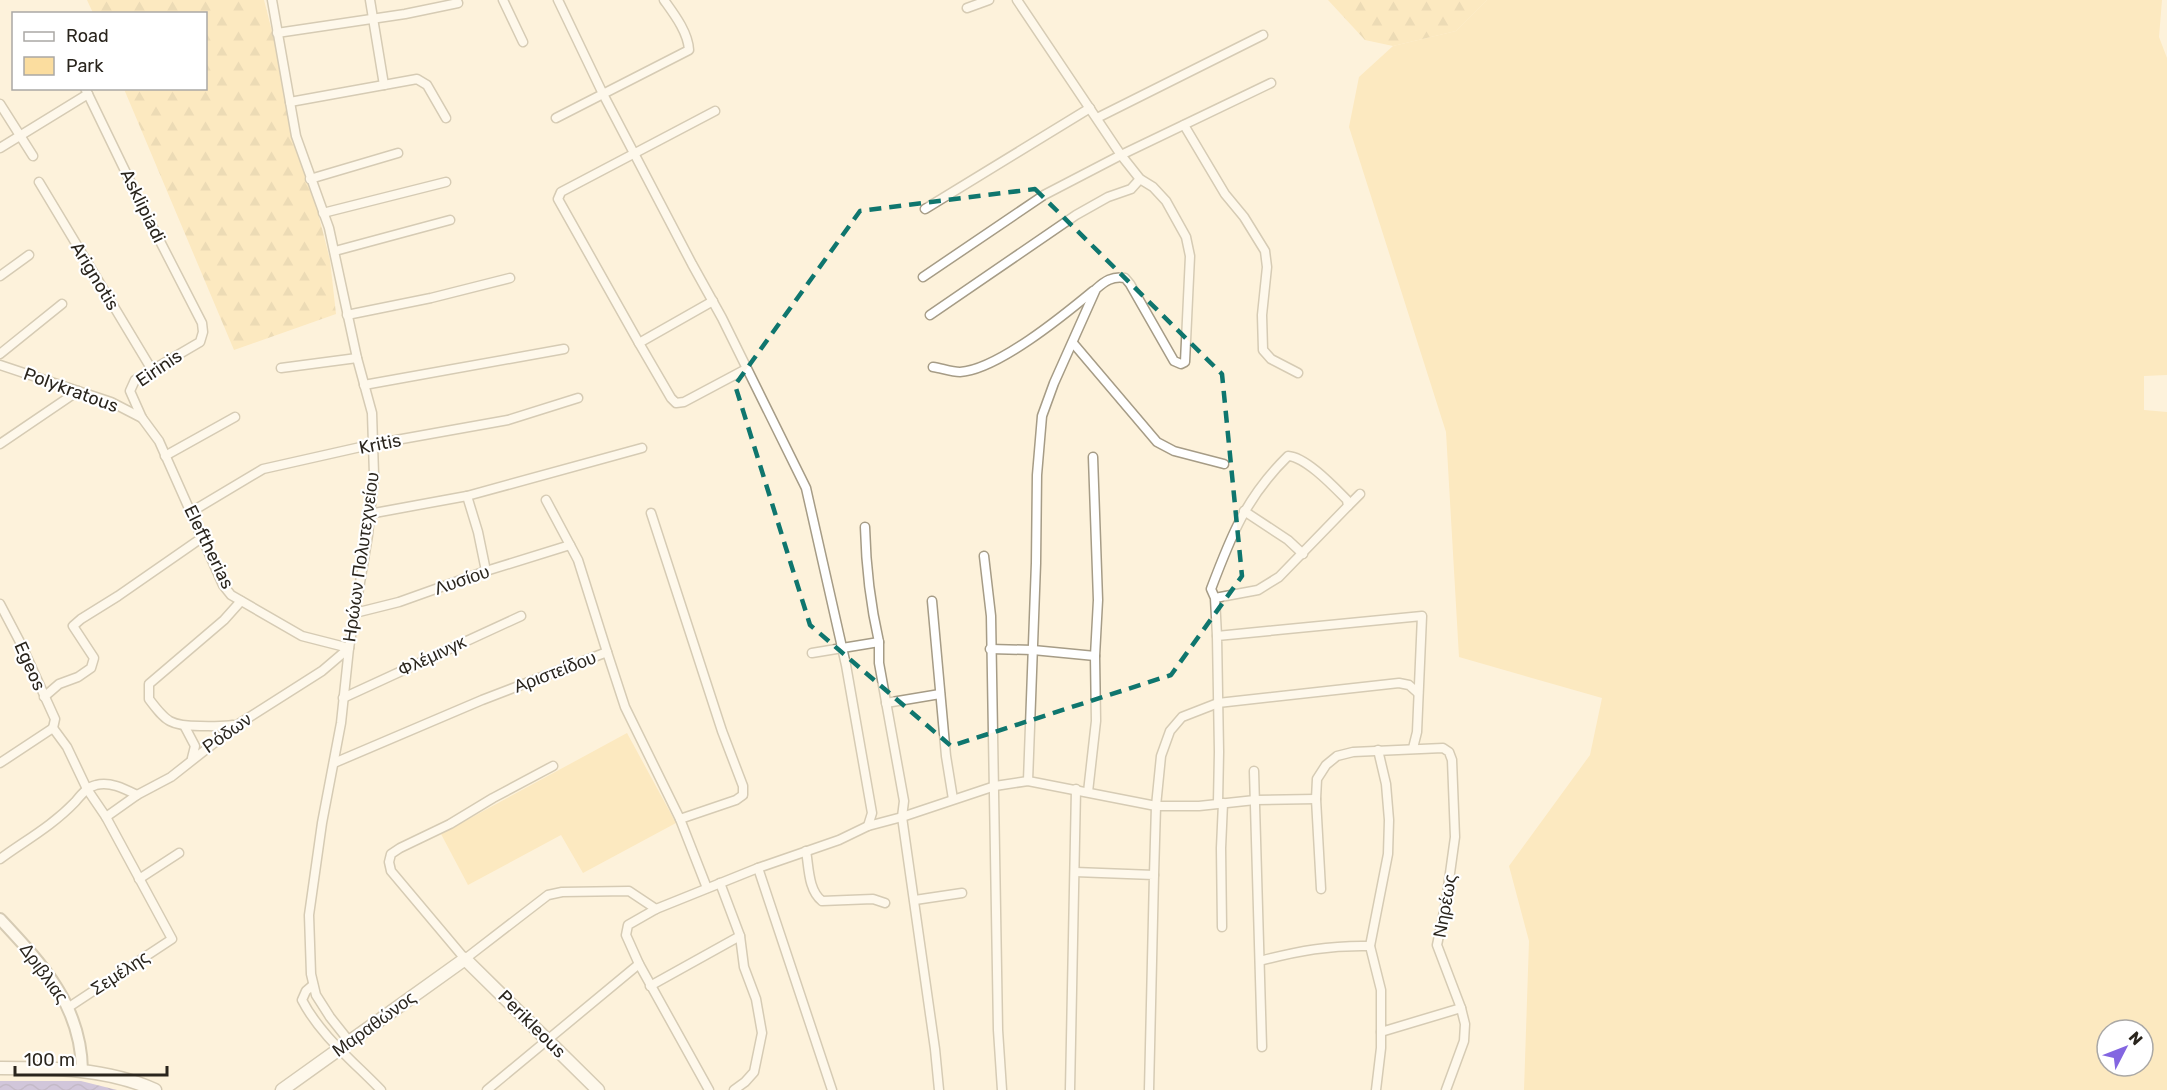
<svg xmlns="http://www.w3.org/2000/svg" width="2167" height="1090" font-family="Rubik,sans-serif">
  <defs>
    <pattern id="forest-firs" width="22" height="20" patternUnits="userSpaceOnUse" patternTransform="scale(1.5)"><rect width="22" height="20" fill="#fbdd9f"/><path d="M5 1l3.5 6h-7zM16 11l3.5 6h-7z" fill="#d7be88"/></pattern>
    <pattern id="water-waves" width="16" height="10" patternUnits="userSpaceOnUse" patternTransform="scale(1.5)"><rect width="16" height="10" fill="#9c90da"/><path d="M0 5q4-4 8 0t8 0" fill="none" stroke="#7f75b0"/></pattern>
  </defs>
  <rect width="100%" height="100%" fill="#fdf2db"/>
  <!-- green -->
  <g fill="#fbdd9f" fill-rule="evenodd">
    <path d="M 1487,0 L 2162,0 L 2159,37 L 2167,58 L 2167,375 L 2144,376 L 2144,410 L 2167,412 L 2167,1090 L 1524,1090 L 1529,941 L 1509,866 L 1590,755 L 1602,698 L 1459,657 L 1446,432 L 1349,127 L 1359,77 L 1393,46 L 1456,31 ZM 2107,1030 L 2143,1030 L 2143,1066 L 2107,1066 Z"/>
    <path d="M 627,733 L 676,823 L 583,873 L 561,835 L 468,885 L 441,834 Z"/>
  </g>
  <!-- forest -->
  <g fill="url(#forest-firs)">
    <path d="M 87,0 L 264,0 L 330,260 L 336,314 L 234,350 L 124,89 L 206,88 L 206,14 L 93,13 Z"/>
    <path d="M 1328,0 L 1487,0 L 1456,31 L 1393,46 L 1365,40 Z"/>
  </g>
  <!-- water -->
  <path fill="url(#water-waves)" d="M 0,1081 L 81,1081 L 117,1090 L 0,1090 Z"/>
  <g fill="none" stroke-linecap="round" stroke-linejoin="round">
    <defs>
      <g id="minor">
        <path d="M 272,0 L 296,136 L 329,228 L 357,358 L 372,413 L 374,475 L 368,535 L 349,648 L 341,723 L 322,823 L 309,915 L 311,974 L 316,995 L 330,1017 L 349,1041"/>
        <path d="M 370,0 L 384,85"/>
        <path d="M 503,0 L 523,42"/>
        <path d="M 558,0 L 603,94 L 692,264 L 722,318 L 806,488 L 846,665 L 872,813 L 868,826"/>
        <path d="M 1017,0 L 1121,155 L 1140,179 L 1153,187 L 1166,201 L 1186,237 L 1190,256 L 1185,362 L 1181,364 L 1174,361 L 1130,284 L 1125,278 C 1112,276 1105,281 1096,289 L 1054,383 L 1042,416 L 1037,475 L 1036,563 L 1028,781"/>
        <path d="M 967,8 L 989,0"/>
        <path d="M 277,33 L 405,14 L 458,3"/>
        <path d="M 85,88 L 145,212 L 202,323 L 203,332 L 200,342 L 135,380 L 130,391 L 142,418 L 159,441 L 223,585 L 231,595 L 302,636 L 349,648"/>
        <path d="M 290,102 L 417,79 L 427,85 L 446,118"/>
        <path d="M 0,104 L 33,156"/>
        <path d="M 556,118 L 689,50 C 688,32 674,14 664,0"/>
        <path d="M 1097,118 L 1263,35"/>
        <path d="M 1184,125 L 1225,194 L 1244,217 L 1265,251 L 1267,267 L 1262,315 L 1263,350 L 1271,359 L 1298,373"/>
        <path d="M 0,148 L 88,94"/>
        <path d="M 310,179 L 398,153"/>
        <path d="M 39,182 L 152,370"/>
        <path d="M 925,209 L 1090,108"/>
        <path d="M 323,213 L 446,182"/>
        <path d="M 335,251 L 450,220"/>
        <path d="M 0,276 L 29,255"/>
        <path d="M 923,277 L 1044,195 L 1121,155 L 1271,83"/>
        <path d="M 713,301 L 639,343 L 671,398 L 676,403 L 684,402 L 746,369"/>
        <path d="M 347,315 L 431,298 L 510,278"/>
        <path d="M 930,315 L 1076,215 L 1108,197 L 1131,189 L 1140,179"/>
        <path d="M 639,343 L 558,199 L 561,192 L 715,111"/>
        <path d="M 1073,343 L 1157,442 L 1174,451 L 1224,464"/>
        <path d="M 0,354 L 62,304"/>
        <path d="M 0,365 L 111,402 L 142,418"/>
        <path d="M 933,367 C 941,368 951,372 960,372 C 997,370 1064,315 1093,291"/>
        <path d="M 281,368 L 357,358"/>
        <path d="M 364,385 L 564,349"/>
        <path d="M 0,444 L 78,391"/>
        <path d="M 165,456 L 235,417"/>
        <path d="M 467,496 L 478,532 L 486,571"/>
        <path d="M 546,500 L 578,560 L 607,652"/>
        <path d="M 1348,506 L 1360,494"/>
        <path d="M 1244,511 L 1288,540 L 1303,554"/>
        <path d="M 191,512 L 263,469 L 374,444 L 508,420 L 578,398"/>
        <path d="M 651,513 L 722,731 L 743,786 L 743,795 L 736,800 L 680,819"/>
        <path d="M 369,514 L 467,496 L 642,448"/>
        <path d="M 984,556 L 991,616 L 998,1030 L 1002,1090"/>
        <path d="M 1215,598 L 1211,589 C 1231,536 1246,497 1288,456 C 1306,457 1334,487 1347,500 L 1348,506 L 1279,577 L 1258,590 L 1215,598 L 1217,636"/>
        <path d="M 932,601 L 946,756 L 953,799"/>
        <path d="M 0,604 L 21,644 L 55,719 L 53,728"/>
        <path d="M 355,613 L 399,602 L 486,571 L 570,545"/>
        <path d="M 879,642 L 879,663 L 904,801 L 902,817 L 935,1049 L 939,1090"/>
        <path d="M 990,649 L 1033,650 L 1095,656"/>
        <path d="M 812,653 L 879,642 C 870,603 866,567 865,527"/>
        <path d="M 44,697 L 59,684 L 78,677 L 91,668 L 94,658 L 73,626 L 81,619 L 118,596 L 203,537"/>
        <path d="M 343,698 L 521,616"/>
        <path d="M 886,703 L 940,694"/>
        <path d="M 233,725 C 222,727 211,726 200,726 C 171,726 166,722 149,699 L 149,684 L 224,620 L 241,601"/>
        <path d="M 185,727 L 195,746 L 192,758"/>
        <path d="M 53,728 L 67,747 L 87,789 L 106,817 L 172,939 L 69,1007"/>
        <path d="M 1378,750 L 1386,784 L 1389,820 L 1388,854 L 1370,946 L 1381,990 L 1381,1032 L 1461,1008"/>
        <path d="M 0,763 L 53,728"/>
        <path d="M 334,763 L 482,700 L 607,652 L 625,707 L 680,819 L 707,888"/>
        <path d="M 553,766 L 493,798 L 450,824 L 400,848 L 391,854 L 389,862 L 391,871 L 465,959 L 548,895 L 562,892 L 629,891 L 656,909"/>
        <path d="M 1254,771 L 1262,1047"/>
        <path d="M 1088,792 L 1096,721 L 1095,656 L 1098,600 L 1093,457"/>
        <path d="M 1218,803 L 1219,752 L 1217,636 L 1422,616 L 1417,732 L 1413,748"/>
        <path d="M 106,817 L 137,795 L 171,777 L 237,725 L 322,671 L 349,648"/>
        <path d="M 806,851 C 809,867 808,890 822,901 L 873,899 L 885,903"/>
        <path d="M 0,859 C 26,840 52,826 75,802 C 81,795 87,787 96,785 C 110,781 125,789 137,795"/>
        <path d="M 758,868 L 832,1090"/>
        <path d="M 1075,872 L 1154,875 L 1149,1090"/>
        <path d="M 1154,875 L 1156,806 L 1161,756 L 1170,731 L 1182,717 L 1218,703 L 1399,683 L 1409,685 L 1418,693"/>
        <path d="M 139,879 L 179,853"/>
        <path d="M 720,883 L 740,936 L 744,967 L 756,999 L 762,1033 L 754,1072 L 745,1082 L 734,1090"/>
        <path d="M 1321,889 L 1316,799 L 1317,779 L 1326,765 L 1337,756 L 1353,752 L 1443,748 L 1449,752 L 1452,760 L 1455,837 L 1446,902 L 1437,945 L 1461,1008 L 1465,1024 L 1464,1041 L 1446,1090"/>
        <path d="M 915,900 L 962,893"/>
        <path d="M 1222,927 L 1221,848 L 1223,803"/>
        <path d="M 1260,961 C 1298,951 1330,945 1370,946"/>
        <path d="M 313,985 L 306,991 L 302,1000 C 320,1035 354,1062 381,1090"/>
        <path d="M 650,986 L 740,936"/>
        <path d="M 487,1090 L 639,964"/>
        <path d="M 709,1090 L 639,964 L 626,935 L 628,925 L 656,909 L 758,868 L 839,840 L 868,826 L 902,817 L 995,786 L 1028,781 L 1156,806 L 1199,806 L 1255,800 L 1316,799"/>
        <path d="M 1070,1090 L 1076,789"/>
        <path d="M 1376,1090 L 1381,1048 L 1381,1032"/>
      </g>
      <path id="tertiary" d="M 0,919 C 42,964 81,1005 82,1070"/>
      <g id="secondary">
        <path d="M 0,1068 C 53,1068 106,1068 155,1090"/>
        <path d="M 282,1090 L 465,959 L 598,1090"/>
      </g>
    </defs>
    <!-- minor casing -->
    <use href="#minor" stroke="#a69c86" stroke-width="11"/>
    <!-- tertiary casing -->
    <use href="#tertiary" stroke="#a69c86" stroke-width="14"/>
    <!-- secondary casing -->
    <use href="#secondary" stroke="#a69c86" stroke-width="15"/>
    <!-- minor -->
    <use href="#minor" stroke="#fff" stroke-width="8"/>
    <!-- tertiary -->
    <use href="#tertiary" stroke="#fff" stroke-width="10"/>
    <!-- secondary -->
    <use href="#secondary" stroke="#fff" stroke-width="12"/>
  </g>
  <!-- marked area -->
  <path d="M0 0H2167V1090H0ZM 1035,189 L 1222,374 L 1242,576 L 1171,675 L 951,746 L 810,625 L 735,385 L 860,211 Z" fill="#fdf2db" fill-opacity=".55" fill-rule="evenodd"/>
  <path fill="none" stroke="#0f766e" stroke-width="4.5" stroke-dasharray="12 8" stroke-linejoin="round" d="M 1035,189 L 1222,374 L 1242,576 L 1171,675 L 951,746 L 810,625 L 735,385 L 860,211 Z"/>
  <g text-anchor="middle" dominant-baseline="central" stroke-width="4.5" stroke-linejoin="round" paint-order="stroke">
    <!-- street labels -->
    <g font-size="18" fill="#2a251d" stroke="#fff">
      <text transform="translate(143 206) rotate(64)">Asklipiadi</text>
      <text transform="translate(95 276) rotate(59)">Arignotis</text>
      <text transform="translate(159 368) rotate(-34)">Eirinis</text>
      <text transform="translate(71 390) rotate(20)">Polykratous</text>
      <text transform="translate(380 444) rotate(-11)">Kritis</text>
      <text transform="translate(209 547) rotate(64)">Eleftherias</text>
      <text transform="translate(361 557) rotate(-82)">Ηρώων Πολυτεχνείου</text>
      <text transform="translate(462 580) rotate(-19)">Λυσίου</text>
      <text transform="translate(432 656) rotate(-25)">Φλέμινγκ</text>
      <text transform="translate(30 666) rotate(66)">Egeos</text>
      <text transform="translate(555 672) rotate(-21)">Αριστείδου</text>
      <text transform="translate(227 733) rotate(-35)">Ρόδων</text>
      <text transform="translate(1445 906) rotate(-80)">Νηρέως</text>
      <text transform="translate(44 973) rotate(54)">Δριβλιας</text>
      <text transform="translate(120 973) rotate(-33)">Σεμέλης</text>
      <text transform="translate(374 1024) rotate(-36)">Μαραθώνος</text>
      <text transform="translate(532 1024) rotate(45)">Perikleous</text>
    </g>
  </g>
  <!-- legend -->
  <rect x="12" y="12" width="195" height="78" fill="#ffffff" stroke="#aaa8a5" stroke-width="1.5"/>
  <rect x="24" y="32" width="30" height="9" fill="#ffffff" stroke="#aaa8a5" stroke-width="1.5"/>
  <text x="66" y="42" font-size="18" fill="#2a251d">Road</text>
  <rect x="24" y="57" width="30" height="18" fill="#fbdd9f" stroke="#aaa8a5" stroke-width="1.5"/>
  <text x="66" y="72" font-size="18" fill="#2a251d">Park</text>
  <!-- north arrow -->
  <g transform="translate(2125 1048) rotate(48)"><circle r="28" fill="#ffffff" stroke="#aaa8a5" stroke-width="1.5"/>
  <path d="M0-4.5L10 22L0 15L-10 22Z" fill="#8366e1"/>
  <text y="-9" font-size="16" font-weight="bold" text-anchor="middle" fill="#2a251d">N</text>
  </g>
  <!-- scale -->
  <path d="M15 1066v9h152v-9" fill="none" stroke="#2a251d" stroke-width="3"/>
  <text x="24" y="1066" font-size="18" fill="#2a251d" stroke="#ffffff" stroke-width="4.5" paint-order="stroke">100 m</text>
</svg>
